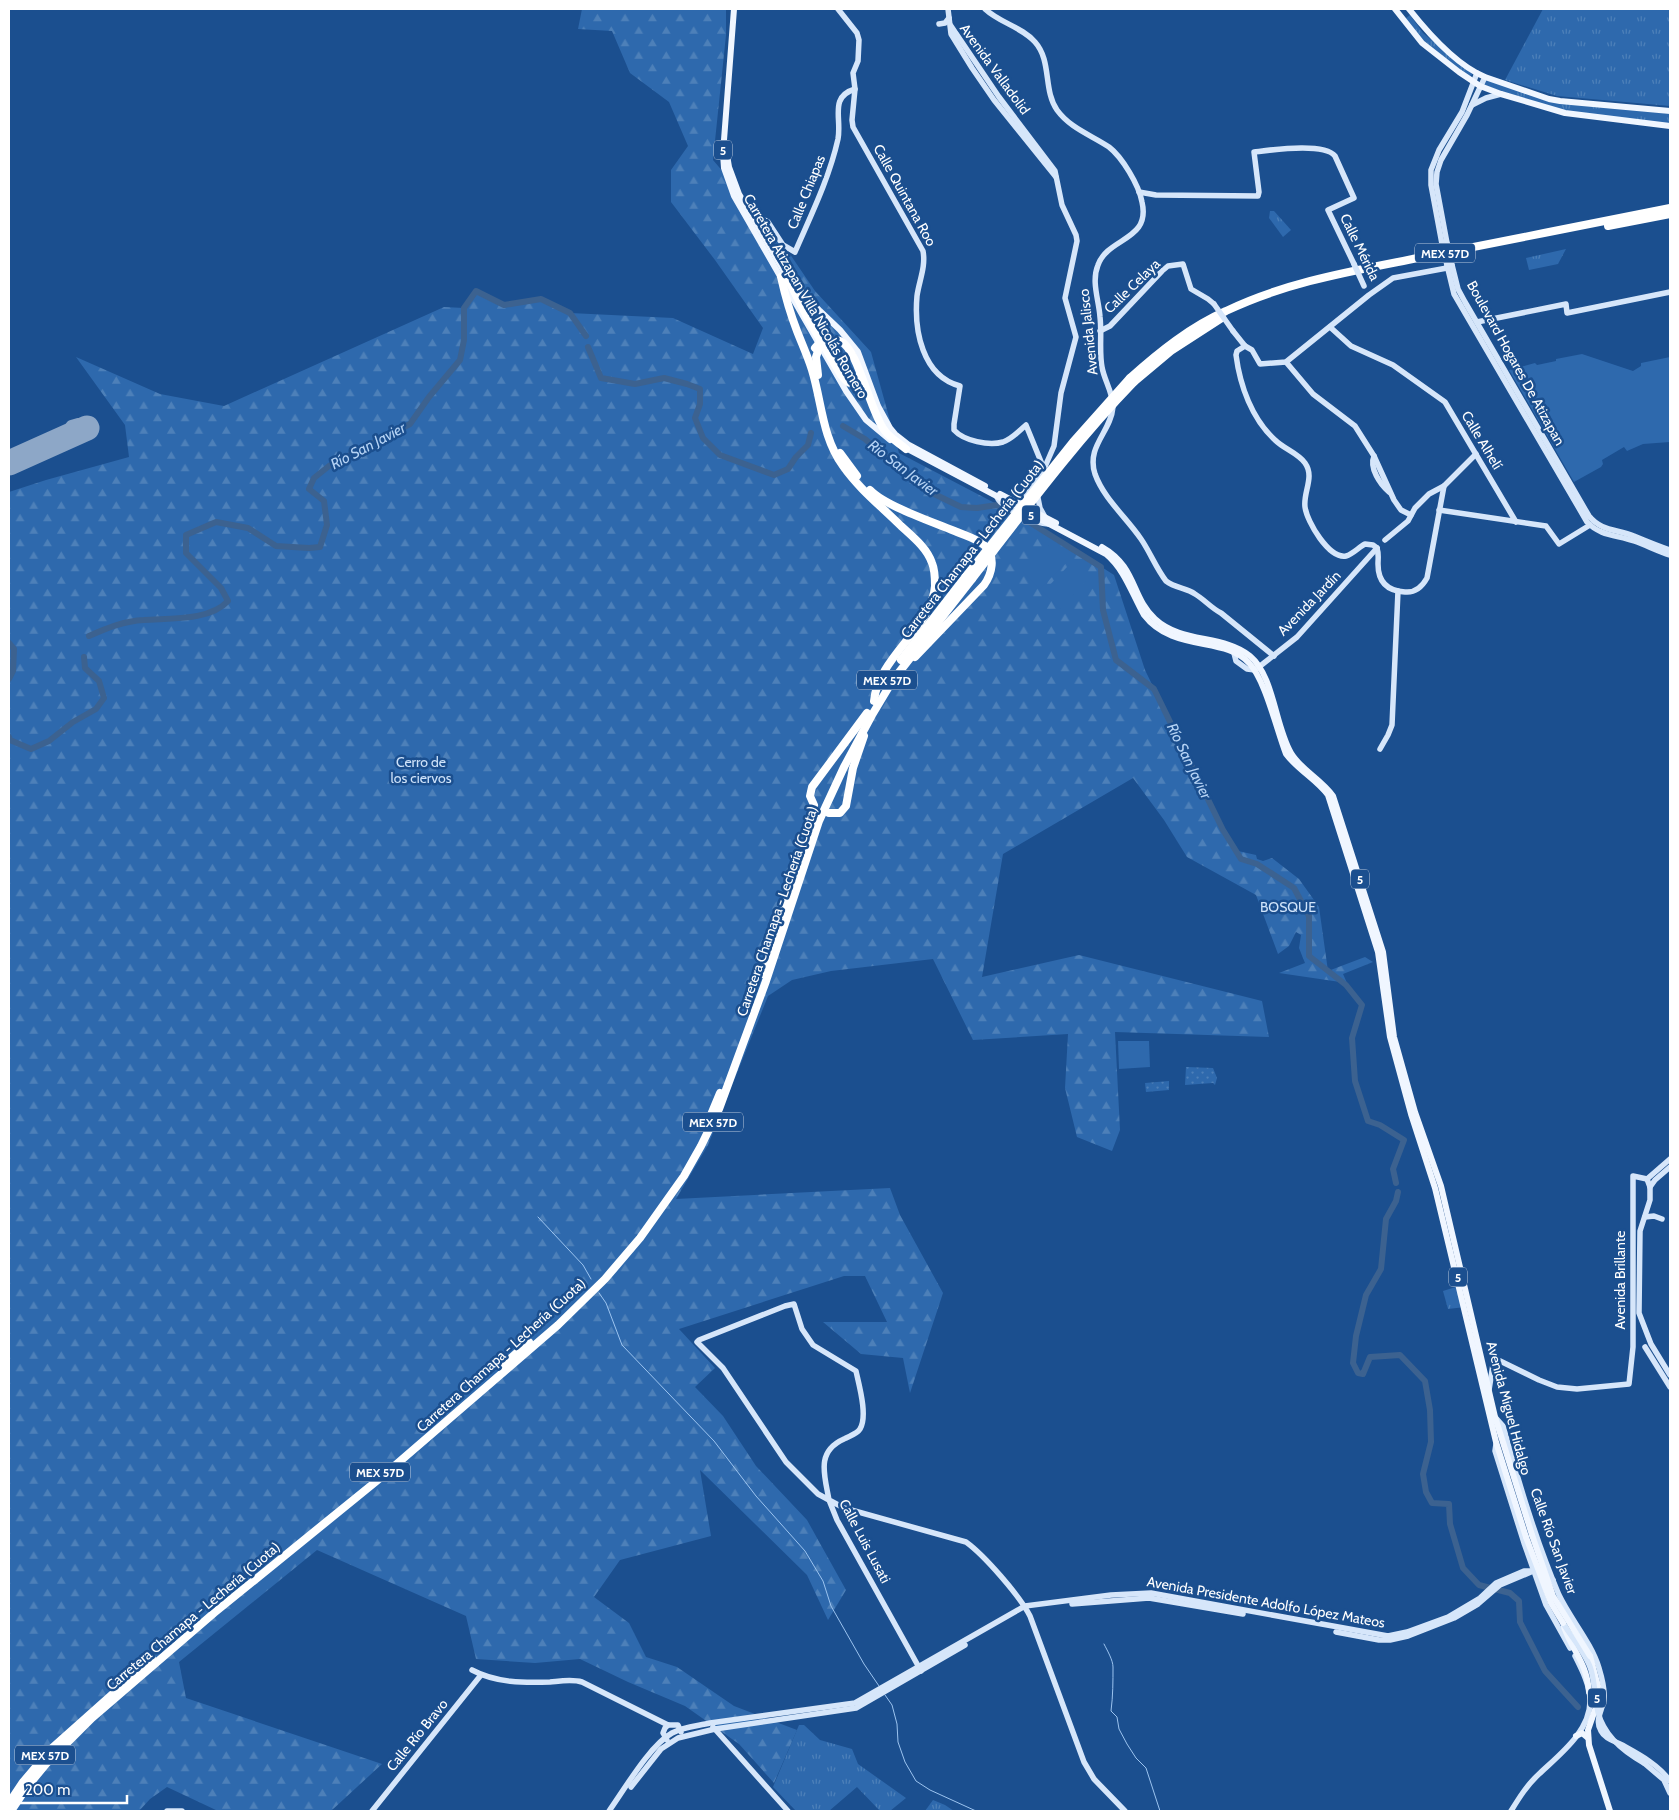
<svg xmlns="http://www.w3.org/2000/svg" width="1679" height="1820" font-family="Cabin,sans-serif">
  <defs>
    <pattern id="grass-tufts" width="24" height="20" patternUnits="userSpaceOnUse" patternTransform="scale(1.25)"><rect width="24" height="20" fill="#2e69ad"/><path d="M3 7l-1-3M5 7V3M7 7l1-3M15 17l-1-3M17 17v-4M19 17l1-3" fill="none" stroke="#4d80b9"/></pattern>
    <pattern id="forest-firs" width="22" height="20" patternUnits="userSpaceOnUse" patternTransform="scale(1.25)"><rect width="22" height="20" fill="#2e69ad"/><path d="M5 1l3.5 6h-7zM16 11l3.5 6h-7z" fill="#4d80b9"/></pattern>
    <pattern id="garden-dots" width="8" height="8" patternUnits="userSpaceOnUse" patternTransform="scale(1.25)"><rect width="8" height="8" fill="#2e69ad"/><path d="M2 2h.1M6 6h.1" fill="none" stroke="#4d80b9" stroke-width="1.8" stroke-linecap="round"/></pattern>
  </defs>
  <rect width="100%" height="100%" fill="#1b4f8f"/>
  <!-- grass -->
  <g fill="url(#grass-tufts)">
    <path d="M 1543,9 L 1670,9 L 1670,106 L 1557,96 L 1505,80 Z"/>
    <path d="M 1410,15 L 1423,33 L 1473,74 L 1469,77 L 1419,37 L 1405,19 Z"/>
    <path d="M 1487,80 L 1534,96 L 1670,114 L 1670,124 L 1558,111 L 1484,85 Z"/>
    <path d="M 1270,211 L 1274,211 L 1291,230 L 1283,237 L 1269,218 Z"/>
    <path d="M 1566,249 L 1558,264 L 1529,270 L 1526,258 Z"/>
    <path d="M 1459,1286 L 1465,1307 L 1448,1309 L 1443,1291 Z"/>
    <path d="M 799,1725 L 804,1725 L 820,1740 L 852,1749 L 858,1764 L 906,1798 L 890,1811 L 880,1811 L 857,1787 L 829,1811 L 796,1811 L 773,1787 Z"/>
    <path d="M 933,1800 L 945,1805 L 954,1811 L 925,1811 Z"/>
  </g>
  <!-- forest -->
  <path fill="url(#forest-firs)" d="M 582,9 L 726,9 L 726,35 L 713,160 L 777,235 L 815,291 L 871,352 L 899,453 L 1033,523 L 1114,575 L 1145,670 L 1223,830 L 1239,855 L 1238,851 L 1256,855 L 1257,859 L 1263,861 L 1272,858 L 1299,879 L 1319,907 L 1328,971 L 1365,957 L 1373,962 L 1343,974 L 1347,983 L 1279,973 L 1305,963 L 1299,948 L 1301,935 L 1296,932 L 1289,946 L 1278,954 L 1256,895 L 1187,857 L 1164,820 L 1133,778 L 1003,854 L 982,977 L 1079,955 L 1262,1001 L 1269,1037 L 1115,1032 L 1120,1130 L 1112,1151 L 1077,1137 L 1065,1088 L 1068,1034 L 973,1040 L 933,959 L 831,971 L 792,980 L 768,996 L 708,1145 L 676,1199 L 890,1188 L 900,1215 L 943,1293 L 910,1393 L 903,1358 L 861,1354 L 823,1322 L 887,1322 L 865,1276 L 844,1276 L 679,1329 L 715,1368 L 695,1387 L 723,1416 L 756,1466 L 807,1520 L 846,1590 L 828,1620 L 807,1575 L 700,1470 L 711,1536 L 620,1560 L 594,1597 L 629,1623 L 646,1657 L 677,1667 L 734,1706 L 797,1730 L 774,1783 L 739,1744 L 685,1706 L 628,1682 L 580,1659 L 535,1663 L 476,1659 L 466,1616 L 317,1550 L 179,1662 L 186,1698 L 382,1764 L 331,1811 L 218,1811 L 167,1787 L 150,1799 L 139,1811 L 9,1811 L 9,492 L 46,480 L 129,457 L 125,425 L 76,357 L 160,394 L 224,406 L 444,307 L 464,308 L 476,291 L 504,305 L 541,299 L 570,313 L 673,318 L 753,354 L 763,328 L 715,260 L 671,202 L 671,170 L 688,146 L 669,102 L 630,73 L 612,31 L 578,29 Z"/>
  <!-- garden -->
  <g fill="url(#garden-dots)">
    <path d="M 1186,1067 L 1213,1068 L 1217,1078 L 1215,1085 L 1213,1083 L 1185,1085 Z"/>
    <path d="M 1169,1081 L 1169,1090 L 1146,1092 L 1145,1083 Z"/>
  </g>
  <!-- pitch -->
  <g fill="#2e69ad">
    <path d="M 1582,354 L 1633,371 L 1641,366 L 1641,363 L 1670,357 L 1670,442 L 1643,444 L 1627,451 L 1624,447 L 1602,460 L 1603,464 L 1601,467 L 1574,482 L 1509,370 L 1535,363 L 1537,365 L 1556,361 L 1556,359 Z"/>
    <path d="M 1049,545 L 1067,562 L 1040,589 L 1023,572 Z"/>
    <path d="M 1069,565 L 1086,581 L 1060,609 L 1043,592 Z"/>
    <path d="M 1118,1041 L 1149,1041 L 1150,1067 L 1119,1069 Z"/>
  </g>
  <g fill="none" stroke-linecap="round" stroke-linejoin="round">
    <!-- stream -->
    <g stroke="#9cc4f0" stroke-width="1">
      <path d="M 538,1217 L 583,1265 L 591,1279"/>
      <path d="M 599,1293 L 606,1303 L 622,1345 L 714,1441 L 756,1496 L 805,1551 L 823,1581 L 831,1606 L 864,1664 L 879,1686"/>
      <path d="M 1104,1644 C 1107,1650 1113,1660 1113,1667 C 1113,1681 1113,1696 1111,1711 L 1117,1717 L 1119,1729 L 1127,1744 L 1136,1758 L 1146,1768 L 1160,1811"/>
      <path d="M 885,1695 L 892,1705 L 897,1724 L 898,1742 L 905,1762 L 916,1781 L 930,1790 L 976,1811"/>
    </g>
    <!-- river -->
    <g stroke="#3c6290" stroke-width="6">
      <path d="M 588,347 L 601,378 L 635,384 L 664,378 L 687,384 L 700,389 L 700,404 L 695,418 L 703,438 L 720,455 L 774,475 L 788,469 L 796,457 L 808,445 L 811,433"/>
      <path d="M 843,426 L 865,439 L 901,471 L 930,492 L 961,507 L 977,508 L 997,505 L 1011,512"/>
      <path d="M 1026,520 L 1101,567 L 1103,610 L 1116,660 L 1154,689 L 1223,830 L 1241,859 L 1257,864 L 1294,888 L 1309,916 L 1309,956 L 1346,985 L 1362,1005 L 1352,1038 L 1355,1081 L 1368,1121 L 1380,1125 L 1404,1140 L 1393,1169 L 1396,1183"/>
      <path d="M 89,636 C 107,628 124,621 144,620 C 169,618 210,621 228,601 L 221,588 L 186,553 L 186,535 L 216,522 L 248,528 L 276,546 L 309,548 L 320,547 L 327,525 L 324,501 L 309,489 L 314,478 L 329,466 L 410,424 L 429,397 L 460,360 L 464,340 L 464,308 L 476,291 L 504,305 L 541,299 L 570,313 L 586,336"/>
      <path d="M 9,643 L 14,649 L 13,671 L 9,679"/>
      <path d="M 9,737 L 10,740 L 31,749 L 49,741 L 73,722 L 96,709 L 104,698 L 99,681 L 85,668 L 84,657"/>
      <path d="M 1398,1192 L 1396,1201 L 1386,1219 L 1381,1269 L 1366,1295 L 1356,1336 L 1353,1363 L 1358,1373 L 1363,1374 L 1370,1357 L 1400,1355 L 1425,1381 L 1430,1410 L 1431,1442 L 1423,1474 L 1426,1492 L 1432,1503 L 1449,1504 L 1450,1524 L 1463,1568 L 1479,1585 L 1510,1593 L 1519,1601 L 1520,1622 L 1545,1671 L 1578,1707"/>
    </g>
    <!-- taxiway -->
    <path stroke="#8da7c7" stroke-width="10" d="M 57,442 L 62,438 L 71,425 L 78,423 L 82,428 L 82,432 L 72,435"/>
    <!-- runway -->
    <path stroke="#8da7c7" stroke-width="25" d="M 9,463 L 87,428"/>
    <!-- secondary -->
    <g stroke="#d6e6fa" stroke-width="5.5">
      <path d="M 838,9 L 857,33 L 859,40 L 858,61 L 853,73 L 855,89 L 852,120 L 853,127 L 923,251 C 926,267 919,281 917,296 C 914,330 922,376 960,386 L 954,424 L 954,430 C 964,441 989,446 1003,442 C 1012,439 1019,431 1026,425 L 1044,469"/>
      <path d="M 948,9 L 951,34 L 972,68 L 994,100 L 1056,177"/>
      <path d="M 985,9 C 1000,23 1022,27 1035,42 C 1052,61 1043,90 1057,110 C 1070,128 1091,135 1109,147 C 1122,157 1139,185 1142,202 C 1151,241 1108,237 1098,265 C 1091,282 1099,300 1100,317 C 1102,334 1099,351 1102,367 C 1104,380 1113,392 1113,407 C 1111,432 1086,446 1095,474 C 1104,499 1126,517 1141,539 C 1150,552 1156,568 1166,581 C 1175,588 1186,588 1195,594 C 1205,600 1211,608 1221,613 L 1274,656"/>
      <path d="M 939,24 L 945,23 L 949,18"/>
      <path d="M 951,26 L 999,97 L 1055,171 L 1062,205 L 1076,235 L 1077,241 L 1065,298 L 1076,337 L 1061,393 L 1054,446 L 1044,469 L 1016,506"/>
      <path d="M 1472,105 L 1486,98 L 1501,94"/>
      <path d="M 1139,192 L 1156,195 L 1258,196 L 1259,192 L 1254,152 C 1271,150 1324,142 1335,156 L 1354,198 L 1328,210 L 1354,264"/>
      <path d="M 750,212 L 768,222 L 783,245 L 795,252 C 811,215 829,179 838,139 C 842,118 829,97 855,89"/>
      <path d="M 1447,243 L 1436,184 L 1437,172 L 1441,160 L 1467,115 L 1485,77"/>
      <path d="M 1442,244 L 1431,185 L 1431,170 L 1439,150 L 1462,112 L 1477,73"/>
      <path d="M 1447,265 L 1454,294 L 1587,522 C 1600,536 1617,535 1634,541 C 1646,545 1657,551 1670,555"/>
      <path d="M 1452,265 L 1458,289 L 1465,302 L 1589,516 C 1601,531 1616,529 1634,536 C 1646,541 1658,546 1670,550"/>
      <path d="M 1477,322 L 1566,304 L 1567,313 L 1670,292"/>
      <path d="M 1330,327 L 1351,346 L 1393,365 L 1445,402 L 1516,522"/>
      <path d="M 1100,331 L 1110,326 L 1162,271 L 1168,266 L 1183,264 L 1191,289 L 1208,299 L 1214,304"/>
      <path d="M 1233,331 L 1245,346 L 1252,350 L 1260,364 L 1286,362 L 1369,295 L 1393,278 L 1447,268"/>
      <path d="M 1245,346 L 1237,351 L 1236,355 C 1240,386 1252,419 1275,440 C 1284,449 1298,453 1305,463 C 1315,477 1303,492 1305,507 C 1307,522 1329,559 1346,556 C 1353,554 1359,547 1365,544 L 1373,545 L 1377,548"/>
      <path d="M 1286,362 L 1313,394 L 1355,426 L 1374,456 L 1394,500 L 1401,510 L 1411,515"/>
      <path d="M 1374,456 C 1369,468 1380,484 1389,492"/>
      <path d="M 1037,493 L 1040,508 L 1045,517"/>
      <path d="M 997,497 C 1001,508 1036,524 1048,524"/>
      <path d="M 1439,510 L 1546,526 L 1559,544 L 1590,525"/>
      <path d="M 1385,540 L 1408,521 L 1415,508 L 1429,494 L 1444,486 L 1476,454"/>
      <path d="M 1377,548 C 1379,554 1378,558 1378,564 C 1378,582 1387,591 1405,592 C 1415,593 1422,587 1427,578 L 1444,486"/>
      <path d="M 1234,653 L 1236,661 L 1247,669 L 1255,670 L 1297,637 L 1377,548"/>
      <path d="M 1380,749 L 1388,735 L 1392,725 L 1398,591"/>
      <path d="M 1647,1179 L 1650,1187 L 1650,1200 L 1640,1231 L 1639,1313 L 1651,1344 L 1670,1375"/>
      <path d="M 1647,1179 L 1670,1159"/>
      <path d="M 1650,1187 L 1655,1180 L 1670,1167"/>
      <path d="M 1645,1217 L 1654,1216 L 1662,1219"/>
      <path d="M 1645,1347 L 1670,1387"/>
      <path d="M 1494,1358 L 1539,1380 L 1557,1387 L 1577,1389 L 1629,1384 L 1633,1347 L 1633,1176 L 1647,1179"/>
      <path d="M 1489,1390 L 1494,1358"/>
      <path d="M 1495,1417 L 1503,1426 C 1519,1483 1536,1541 1559,1595 C 1571,1620 1591,1642 1599,1668 C 1602,1678 1605,1688 1604,1698 C 1603,1710 1594,1720 1601,1731 C 1605,1739 1615,1741 1622,1745 C 1640,1755 1659,1765 1670,1781"/>
      <path d="M 1496,1444 L 1495,1451 L 1524,1543 L 1546,1605 L 1570,1648"/>
      <path d="M 1072,1604 L 1149,1598 L 1243,1614"/>
      <path d="M 1336,1632 L 1379,1640 L 1390,1640 L 1408,1636 L 1454,1618 L 1478,1604 L 1500,1585 L 1531,1572"/>
      <path d="M 472,1670 C 496,1683 524,1683 550,1682 C 561,1681 572,1679 582,1682 L 668,1725 L 678,1725 L 681,1732"/>
      <path d="M 921,1671 L 837,1520 L 829,1500 L 818,1494 L 786,1462 L 723,1368 L 697,1342 L 699,1340 L 785,1306 L 794,1304 L 802,1329 L 813,1345 L 856,1371 C 859,1385 868,1416 860,1429 C 857,1434 849,1436 844,1439 C 815,1452 825,1476 829,1500 L 844,1508 L 966,1542 C 984,1555 1020,1596 1030,1616 L 1084,1762 L 1094,1779 L 1125,1811"/>
      <path d="M 713,1727 L 788,1811"/>
      <path d="M 667,1740 L 663,1733 L 665,1728 L 668,1725"/>
      <path d="M 1644,1763 L 1664,1780 L 1670,1793"/>
      <path d="M 631,1787 L 661,1749 L 678,1738 L 715,1729 L 856,1708 L 965,1645"/>
      <path d="M 167,1811 L 182,1811"/>
      <path d="M 372,1811 L 481,1675"/>
      <path d="M 609,1811 C 624,1790 650,1745 672,1733 C 683,1727 697,1726 710,1723 L 855,1703 L 1025,1606 L 1111,1595 L 1151,1593 L 1388,1636 L 1407,1632 L 1448,1617 L 1480,1598 L 1496,1583 L 1524,1571 L 1541,1571 L 1553,1580"/>
      <path d="M 1511,1811 C 1519,1798 1527,1785 1539,1774 C 1559,1755 1591,1731 1590,1700 C 1590,1685 1581,1668 1575,1656"/>
    </g>
    <!-- primary -->
    <g stroke="#f0f6ff" stroke-width="6">
      <path d="M 734,9 L 723,153 L 724,168 L 734,196 L 846,391 L 866,420 L 890,440"/>
      <path d="M 1395,9 L 1422,43 L 1459,72 L 1480,86 L 1501,94 L 1565,113 L 1670,126"/>
      <path d="M 1409,9 C 1428,33 1456,65 1485,77 L 1549,99 L 1560,101 L 1670,111"/>
      <path d="M 727,155 L 729,167 L 739,194 L 786,275 L 820,311 L 840,330 L 858,352 L 878,406 L 890,428 L 895,434 L 909,445 L 985,486"/>
      <path d="M 904,447 L 1106,554 C 1125,570 1132,594 1144,615 C 1173,653 1225,636 1249,663 C 1265,679 1277,731 1286,754 C 1298,770 1316,779 1328,795 L 1378,952 L 1390,1037 L 1411,1114 L 1435,1188 L 1496,1442 L 1526,1537"/>
      <path d="M 1000,494 L 1056,523"/>
      <path d="M 1102,547 C 1137,567 1131,597 1155,619 C 1182,644 1223,634 1250,656 C 1274,676 1275,726 1291,753 C 1301,770 1321,779 1333,796 L 1383,952 L 1394,1037 L 1415,1112 L 1441,1186 L 1495,1417 L 1532,1535"/>
      <path d="M 1564,1627 C 1573,1652 1587,1663 1589,1692"/>
      <path d="M 1590,1656 L 1598,1686 L 1596,1707 L 1588,1730 L 1589,1745 L 1610,1811"/>
      <path d="M 1576,1736 L 1582,1733 L 1588,1738"/>
    </g>
    <!-- highway -->
    <g stroke="#fff" stroke-width="8">
      <path d="M 1608,226 L 1670,214"/>
      <path d="M 786,275 L 808,319 L 841,375 C 846,381 851,387 858,382 L 860,374"/>
      <path d="M 781,277 C 785,295 790,313 797,331 C 802,344 808,357 812,370 C 822,403 822,437 843,466 C 859,489 882,507 901,526 C 913,537 927,548 932,563 C 935,570 935,579 935,586 C 932,628 878,657 874,701"/>
      <path d="M 825,341 C 830,340 835,339 840,341 C 858,348 870,412 885,431 C 890,438 899,443 906,449"/>
      <path d="M 818,375 L 816,357 L 818,351"/>
      <path d="M 1130,378 C 1159,352 1190,327 1226,311 C 1286,282 1353,271 1418,258 C 1502,241 1586,225 1670,208"/>
      <path d="M 1134,382 L 1171,351 L 1222,318"/>
      <path d="M 840,453 L 857,476"/>
      <path d="M 870,490 C 885,506 935,523 957,532 C 966,536 978,539 985,546 C 996,557 992,574 984,585 L 915,657"/>
      <path d="M 901,660 L 966,576"/>
      <path d="M 814,805 L 810,796 L 812,787 L 867,713"/>
      <path d="M 829,813 L 840,813 L 846,806 L 853,768 L 864,736"/>
      <path d="M 763,974 L 799,864"/>
      <path d="M 710,1117 L 720,1093"/>
      <path d="M 504,1364 L 529,1342"/>
      <path d="M 9,1803 L 23,1782 L 51,1749 L 152,1659"/>
      <path d="M 11,1811 L 27,1787 L 46,1764 L 92,1718 L 214,1613 L 384,1475 L 558,1325 L 605,1279 L 640,1238 L 684,1176 L 701,1146 L 719,1109 L 766,981 L 819,821 L 844,767 L 872,715 L 893,680 L 972,579"/>
    </g>
    <!-- secondary-bridge -->
    <g stroke="#d6e6fa" stroke-width="5.5">
      <path d="M 1447,243 L 1452,265"/>
      <path d="M 1442,244 L 1447,265"/>
      <path d="M 1354,264 L 1364,286"/>
      <path d="M 1214,304 L 1233,331"/>
      <path d="M 1563,1623 C 1572,1638 1586,1653 1591,1670 C 1595,1684 1595,1699 1598,1712 C 1604,1736 1624,1752 1644,1763"/>
    </g>
    <!-- primary-bridge -->
    <g stroke="#f0f6ff" stroke-width="6">
      <path d="M 1532,1535 L 1553,1596 L 1590,1656"/>
      <path d="M 1526,1537 L 1551,1603 L 1563,1623"/>
    </g>
    <!-- highway-bridge -->
    <g stroke="#fff" stroke-width="8">
      <path d="M 815,348 L 824,338"/>
      <path d="M 966,576 L 1073,442 L 1130,378"/>
      <path d="M 972,579 C 1024,512 1075,443 1134,382"/>
    </g>
  </g>
  <g text-anchor="middle" dominant-baseline="central" stroke-width="5" stroke-linejoin="round" paint-order="stroke">
    <!-- shield labels -->
    <g fill="#1b4f8f" stroke="#bbcadd" stroke-width="1">
      <rect x="714" y="140.5" width="18" height="19" rx="4"/>
      <rect x="1415" y="243.5" width="60" height="19" rx="4"/>
      <rect x="1022" y="505.5" width="18" height="19" rx="4"/>
      <rect x="857" y="670.5" width="60" height="19" rx="4"/>
      <rect x="1351" y="869.5" width="18" height="19" rx="4"/>
      <rect x="683" y="1112.5" width="60" height="19" rx="4"/>
      <rect x="1449" y="1267.5" width="18" height="19" rx="4"/>
      <rect x="350" y="1462.5" width="60" height="19" rx="4"/>
      <rect x="1588" y="1688.5" width="18" height="19" rx="4"/>
      <rect x="15" y="1745.5" width="60" height="19" rx="4"/>
    </g>
    <g font-size="12" font-weight="bold" fill="#fff">
      <text x="723" y="150">5</text>
      <text x="1445" y="253">MEX 57D</text>
      <text x="1031" y="515">5</text>
      <text x="887" y="680">MEX 57D</text>
      <text x="1360" y="879">5</text>
      <text x="713" y="1122">MEX 57D</text>
      <text x="1458" y="1277">5</text>
      <text x="380" y="1472">MEX 57D</text>
      <text x="1597" y="1698">5</text>
      <text x="45" y="1755">MEX 57D</text>
    </g>
    <!-- street labels -->
    <g font-size="14" fill="#fff" stroke="#1b4f8f">
      <text transform="translate(995 69) rotate(54)">Avenida Valladolid</text>
      <text transform="translate(806 192) rotate(-68)">Calle Chiapas</text>
      <text transform="translate(905 195) rotate(61)">Calle Quintana Roo</text>
      <text transform="translate(1360 247) rotate(64)">Calle Mérida</text>
      <text transform="translate(1132 286) rotate(-44)">Calle Celaya</text>
      <text transform="translate(806 296) rotate(60)">Carretera Atizapan Villa Nicolás Romero</text>
      <text transform="translate(1088 332) rotate(-96)">Avenida Jalisco</text>
      <text transform="translate(1516 363) rotate(61)">Boulevard Hogares De Atizapan</text>
      <text transform="translate(1482 440) rotate(59)">Calle Alhelí</text>
      <text transform="translate(972 549) rotate(-52)">Carretera Chamapa - Lechería (Cuota)</text>
      <text transform="translate(1309 603) rotate(-46)">Avenida Jardín</text>
      <text transform="translate(777 911) rotate(-71)">Carretera Chamapa - Lechería (Cuota)</text>
      <text transform="translate(1620 1280) rotate(-90)">Avenida Brillante</text>
      <text transform="translate(501 1355) rotate(-42)">Carretera Chamapa - Lechería (Cuota)</text>
      <text transform="translate(1509 1408) rotate(75)">Avenida Miguel Hidalgo</text>
      <text transform="translate(865 1541) rotate(62)">Calle Luis Lusati</text>
      <text transform="translate(1554 1541) rotate(70)">Calle Río San Javier</text>
      <text transform="translate(1266 1602) rotate(10)">Avenida Presidente Adolfo López Mateos</text>
      <text transform="translate(193 1616) rotate(-40)">Carretera Chamapa - Lechería (Cuota)</text>
      <text transform="translate(417 1735) rotate(-51)">Calle Río Bravo</text>
    </g>
    <!-- park labels -->
    <g font-size="14" fill="#cfe3fa" stroke="#1b4f8f">
      <text x="421" y="762">Cerro de<tspan x="421" dy="16">los ciervos</tspan></text>
      <text x="1288" y="907">BOSQUE</text>
    </g>
    <!-- water labels -->
    <g font-size="15" font-style="italic" fill="#b5d3f5" stroke="#1b4f8f">
      <text transform="translate(368 446) rotate(-28)">Río San Javier</text>
      <text transform="translate(903 468) rotate(37)">Río San Javier</text>
      <text transform="translate(1189 761) rotate(64)">Río San Javier</text>
    </g>
  </g>
  <!-- border -->
  <rect width="1679" height="1820" fill="none" stroke="#ffffff" stroke-width="20"/>
  <!-- scale -->
  <path d="M18 1795v8h109v-8" fill="none" stroke="#ffffff" stroke-width="2.5"/>
  <text x="25" y="1795" font-size="15" fill="#ffffff" stroke="#1b4f8f" stroke-width="4" paint-order="stroke">200 m</text>
</svg>
